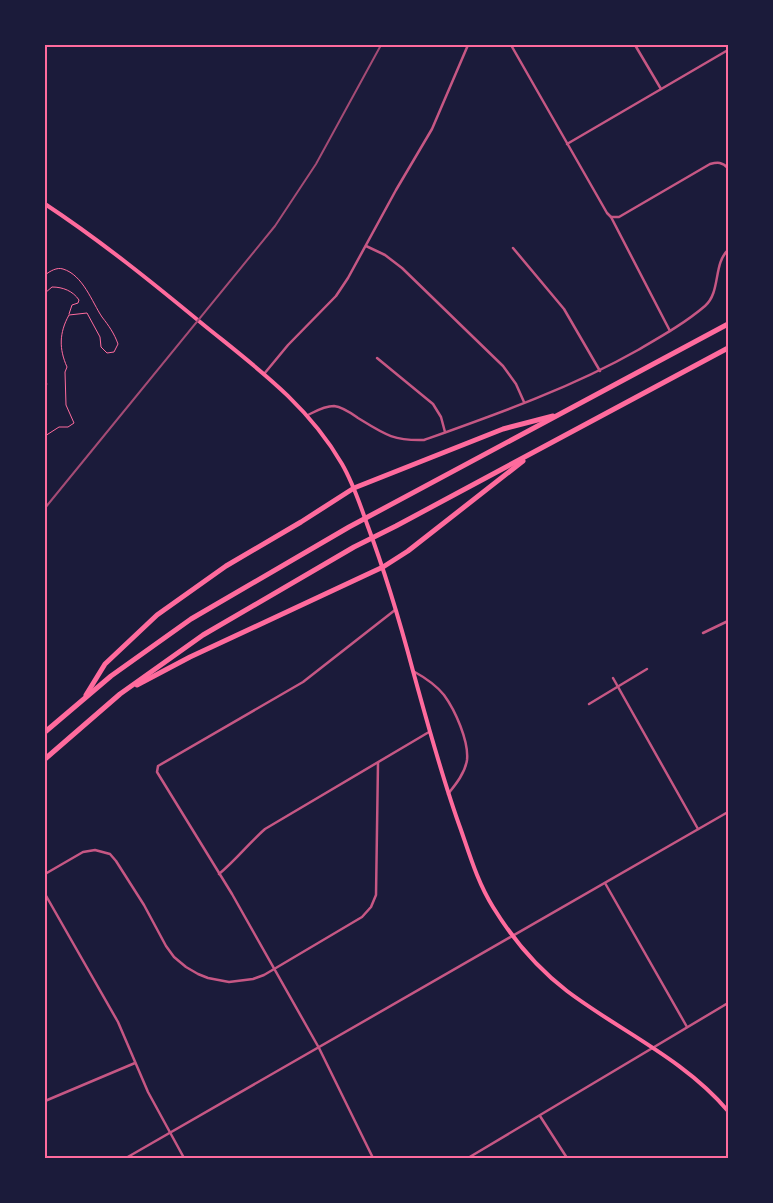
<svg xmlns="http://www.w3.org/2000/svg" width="773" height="1203" font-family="Jost,sans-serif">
  <rect width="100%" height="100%" fill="#1b1b3a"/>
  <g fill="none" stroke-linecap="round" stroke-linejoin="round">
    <!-- path -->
    <g stroke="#ff6b9d" stroke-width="1">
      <path d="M 45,275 C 50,271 57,267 63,269 C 83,275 92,302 102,317 C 109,326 114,333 118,344 L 114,352 L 107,353 L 101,347 L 100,337 L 87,313 L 69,315 C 59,333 59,349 67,367 L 65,372 L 66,405 L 74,423 L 68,427 L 59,427 L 45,436"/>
      <path d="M 45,293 L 52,287 C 63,287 73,291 79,300 L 78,303 L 72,305 L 69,314"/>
      <path d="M 45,381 L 47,384 L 45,387"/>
    </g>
    <!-- minor -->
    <g stroke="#c65784" stroke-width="2.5">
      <path d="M 511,45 L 607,213 L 611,217 L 670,331"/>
      <path d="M 635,45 L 661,89"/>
      <path d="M 567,144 L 728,50"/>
      <path d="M 611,217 L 619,217 L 710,164 C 718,162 722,162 728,168"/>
      <path d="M 366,246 L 385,255 L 402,268 L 503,366 L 516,384 L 524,402"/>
      <path d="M 513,248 L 564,309 L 600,371"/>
      <path d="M 377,358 L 433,404 L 441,417 L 445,432"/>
      <path d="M 264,374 L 288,345 L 336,296 L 348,278 L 396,190 L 432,129 L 468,45"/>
      <path d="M 308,415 C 316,411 324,406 334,406 C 343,407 351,413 358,418 C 384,434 393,441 424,440 C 497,414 571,388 638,350 C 662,336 685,323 705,306 C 721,292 713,264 728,250"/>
      <path d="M 728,415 L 728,419"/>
      <path d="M 703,633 L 728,621"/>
      <path d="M 413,671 C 424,677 436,685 444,695 C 455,710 469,741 467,760 C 465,773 456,784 448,794"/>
      <path d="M 613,678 L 698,829"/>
      <path d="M 589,704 L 647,669"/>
      <path d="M 45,874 L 83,852 L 95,850 L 110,854 L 116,861 L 144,905 L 166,946 L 174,957 L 186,967 L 198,974 L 208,978 L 229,982 L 253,979 L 264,975 L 362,917 L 371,907 L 376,895 L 378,763"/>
      <path d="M 219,874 C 236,860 249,843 265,829 L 429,732"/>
      <path d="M 605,883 L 687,1027"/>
      <path d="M 45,894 L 118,1022 L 148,1092 L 184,1158"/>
      <path d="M 45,1101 L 135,1063"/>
      <path d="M 540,1116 L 567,1158"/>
      <path d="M 126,1158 L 728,812"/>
      <path d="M 373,1158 L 319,1048 L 232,894 L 157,772 L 158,766 L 303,682 L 395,610"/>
      <path d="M 468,1158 L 728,1003"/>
    </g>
    <!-- secondary -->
    <path stroke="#ff6b9d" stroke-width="4" d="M 45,204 C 101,241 153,283 205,326 C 257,368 308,405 342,464 C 353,483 360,504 367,524 C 385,572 400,622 413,671 C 428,725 442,778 461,830 C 470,856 478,883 493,907 C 512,938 537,968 567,991 C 620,1031 684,1059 728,1111"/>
    <!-- motorway -->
    <g stroke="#ff6b9d" stroke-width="5">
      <path d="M 137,685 L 190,657 L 383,567 L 408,551 L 523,461"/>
      <path d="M 86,695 L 105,664 L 157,615 L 226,566 L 301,522 L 354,488 L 503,429 L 553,416"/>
      <path d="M 45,732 L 111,676 L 191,619 L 349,527 L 728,324"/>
      <path d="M 45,759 L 120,694 L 203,635 L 354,547 L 396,526 L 728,348"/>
    </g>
    <!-- rail -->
    <path stroke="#a44b75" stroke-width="2" d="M 45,508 L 275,226 L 316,164 L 381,45"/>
  </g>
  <!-- border -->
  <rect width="773" height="1203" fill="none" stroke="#1b1b3a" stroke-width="92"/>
  <rect x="46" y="46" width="681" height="1111" fill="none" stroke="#ff6b9d" stroke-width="2"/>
</svg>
